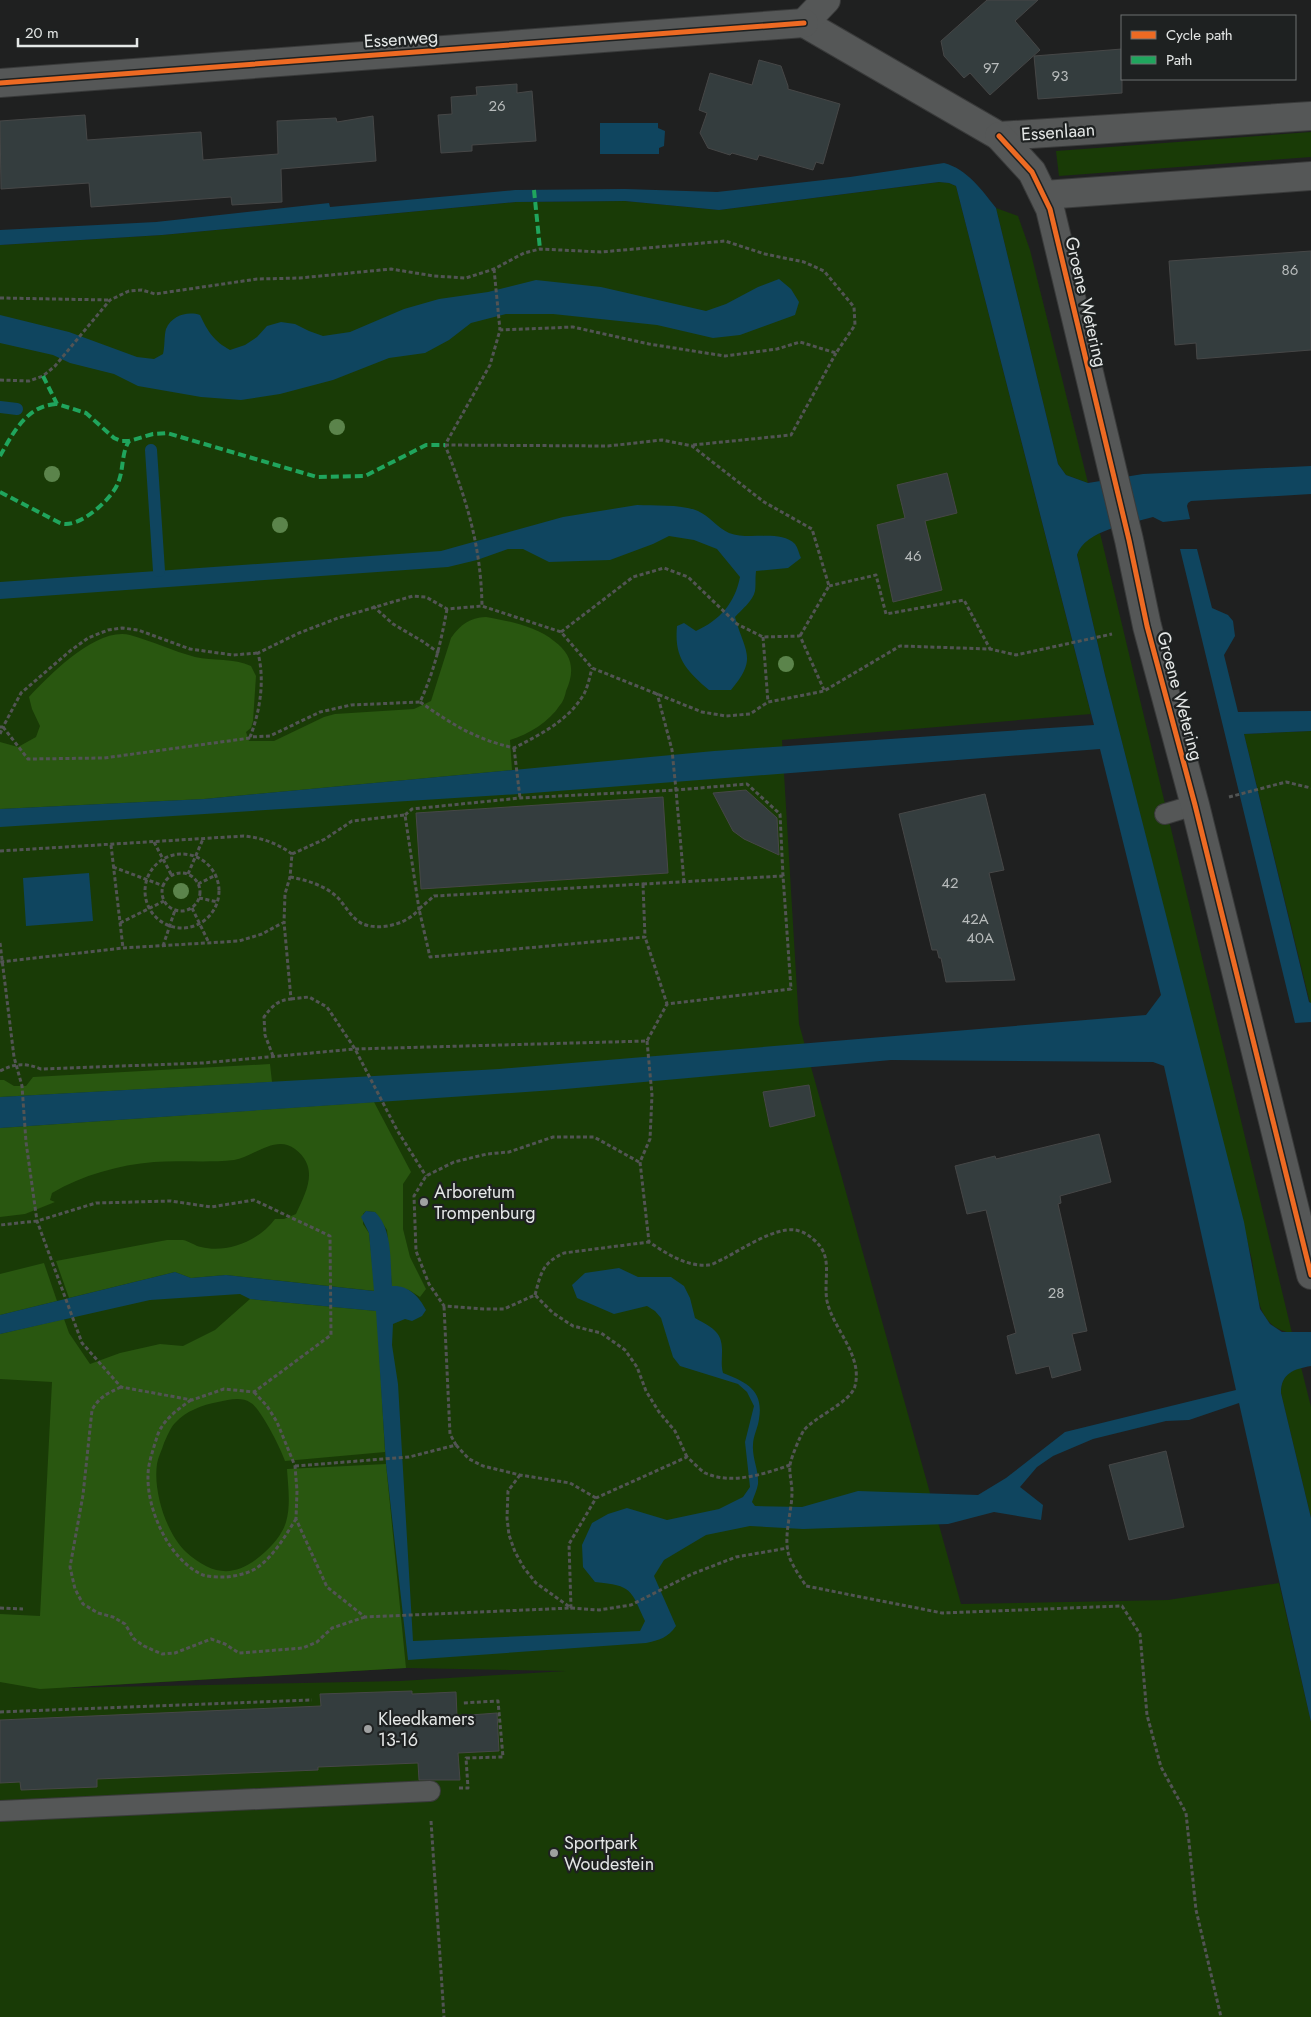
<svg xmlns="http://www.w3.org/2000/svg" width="1311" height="2017" font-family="Jost,sans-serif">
  <rect width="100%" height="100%" fill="#1f2020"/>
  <!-- green -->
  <g fill="#193b06" fill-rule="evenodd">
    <path d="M 1311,132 L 1311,157 L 1059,176 L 1056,151 Z"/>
    <path d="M 940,182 L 949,183 L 956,186 L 1091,714 L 782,740 L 799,1024 L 961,1604 L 1168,1600 L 1279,1583 L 1311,1722 L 1311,2017 L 0,2017 L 0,245 L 162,235 L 516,202 L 625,201 L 719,210 ZM 406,1668 L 566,1671 L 400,1681 L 60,1688 Z"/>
    <path d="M 996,208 L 1018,216 L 1030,250 L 1088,483 L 1066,475 L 1058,464 Z"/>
    <path d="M 1100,533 L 1292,1333 C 1255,1328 1257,1289 1252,1260 L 1105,675 L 1077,555 C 1081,543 1089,538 1100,533 Z"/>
    <path d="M 1311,731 L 1311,1003 L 1310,1003 L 1244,734 Z"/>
    <path d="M 1301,1367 L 1311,1407 L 1311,1518 L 1281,1393 C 1281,1378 1287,1372 1301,1367 Z"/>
  </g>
  <!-- forest -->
  <g fill="#295710">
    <path d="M 486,617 C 508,621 536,626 554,641 C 573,655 575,671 566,691 C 565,696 563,702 560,705 C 549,722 529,734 510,740 L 512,770 L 204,799 L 0,809 L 0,742 L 18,747 L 36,737 L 40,726 L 32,709 L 29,697 C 50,675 96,627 130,635 C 152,641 173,651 195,657 C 213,661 234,658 251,666 L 256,676 L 253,721 L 251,728 L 246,732 L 249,741 L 274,741 L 324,717 L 335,714 L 414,709 L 431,701 L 451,638 C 461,624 469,618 486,617 Z"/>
    <path d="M 270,1064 L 272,1082 L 0,1097 L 0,1080 L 4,1080 L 14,1086 L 26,1086 L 33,1077 Z"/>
    <path d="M 374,1102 L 411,1172 L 403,1184 L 403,1229 L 410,1257 L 426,1289 L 420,1297 L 409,1290 L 392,1287 L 387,1230 L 375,1212 L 366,1211 L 363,1214 L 363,1224 L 369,1233 L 375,1291 L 226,1275 L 191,1278 L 175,1272 L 69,1298 L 56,1261 L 167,1240 C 172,1240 178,1240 183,1240 C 189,1241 195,1246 201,1247 C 227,1254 260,1240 275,1219 L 284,1219 L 296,1214 C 306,1192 320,1168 295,1149 C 276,1134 253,1157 234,1160 C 207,1163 180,1160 154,1162 C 118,1165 83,1175 52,1193 L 50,1200 L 55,1202 L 25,1214 L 0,1217 L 0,1128 Z"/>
    <path d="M 44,1263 L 57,1301 L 0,1315 L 0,1274 Z"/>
    <path d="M 250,1299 L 377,1311 L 385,1452 L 285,1461 C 281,1449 261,1409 251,1403 C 241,1396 229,1400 218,1402 C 202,1405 186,1411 175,1423 C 170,1428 167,1437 164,1443 C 162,1450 158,1457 157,1464 C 153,1491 166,1533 186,1552 C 214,1577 237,1578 265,1552 C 273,1545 283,1533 286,1522 C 291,1505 288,1486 287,1469 L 386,1464 L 406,1668 L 40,1689 L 0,1682 L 0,1614 L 40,1616 L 52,1382 L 0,1379 L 0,1334 L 64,1319 L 69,1333 L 90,1364 L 120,1353 L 160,1344 L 183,1346 L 215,1330 Z"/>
  </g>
  <!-- water -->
  <g fill="#0f455f">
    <path d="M 600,123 L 658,123 L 658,128 L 665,131 L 664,146 L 659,148 L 659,154 L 600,154 Z"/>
    <path d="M 944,163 C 967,169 982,190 996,208 L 1058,464 L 1066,475 L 1088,483 L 1143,474 L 1311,466 L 1311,494 L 1191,501 L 1188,503 L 1187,506 L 1190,519 L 1163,522 L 1153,517 C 1130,524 1085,530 1077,555 L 1105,675 L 1244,1222 L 1260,1309 L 1270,1324 L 1282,1332 L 1311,1332 L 1311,1366 C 1294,1369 1281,1373 1281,1393 L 1311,1518 L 1311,1722 L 1239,1403 L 1189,1420 L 1166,1421 L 1093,1439 L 1053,1456 L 1037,1467 L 1020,1487 L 1043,1505 L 1041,1520 L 994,1512 L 948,1524 L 803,1529 L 750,1526 L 706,1535 L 664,1560 L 654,1576 L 676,1626 C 668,1638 659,1640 646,1643 L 408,1660 L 386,1464 L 376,1311 L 250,1299 L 240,1294 L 150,1300 L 0,1334 L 0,1315 L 175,1272 L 191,1278 L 226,1275 L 374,1291 L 369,1233 L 361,1217 L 366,1211 L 375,1212 C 393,1229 390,1263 392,1286 C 408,1285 419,1296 426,1310 L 422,1316 L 412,1321 L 405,1319 L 393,1324 L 392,1345 L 398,1384 L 413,1641 L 640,1631 L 645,1621 C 630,1589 633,1586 595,1582 L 583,1567 L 582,1545 L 592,1523 L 608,1514 L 627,1508 L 667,1520 L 719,1509 L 743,1497 L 750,1487 L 745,1442 L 754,1406 L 747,1392 L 738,1384 L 680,1366 L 673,1357 L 661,1318 L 655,1311 L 647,1306 L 614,1314 L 577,1298 L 572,1285 L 585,1273 L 619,1268 L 638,1277 L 671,1277 L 684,1286 L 690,1298 L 695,1318 C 712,1328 723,1331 722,1353 C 722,1360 721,1365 723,1373 C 746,1382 764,1390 759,1419 C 758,1428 753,1436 753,1445 C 752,1458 759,1471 758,1484 C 757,1490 754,1496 752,1502 L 755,1506 L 802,1507 L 858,1491 L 978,1495 L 1006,1478 L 1065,1432 L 1236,1390 L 1164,1066 L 1153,1062 L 891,1060 L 554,1090 L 0,1128 L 0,1097 L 499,1069 L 1146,1015 L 1161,995 L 1100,749 L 519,794 L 0,827 L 0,809 L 204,799 L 714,751 L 1094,725 L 956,186 L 949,183 L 939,182 L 719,210 L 625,201 L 516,202 L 162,235 L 0,245 L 0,230 L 156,222 L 329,203 L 330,207 L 515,190 L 625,189 L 717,192 L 850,177 Z"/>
    <path d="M 779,279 L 791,289 L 799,302 L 795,315 L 740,335 L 713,338 L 657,325 L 553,314 L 506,314 L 471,323 L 449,340 L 425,353 L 389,358 L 333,380 L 280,394 L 241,400 L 201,397 L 138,386 L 114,374 L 70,363 L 53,355 L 0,343 L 0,315 L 69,332 L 137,357 L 154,359 L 163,354 C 165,346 164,336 166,329 C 172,315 188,311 200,315 C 208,332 214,341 230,350 L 245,345 L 257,337 L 267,326 L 281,322 L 295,324 L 309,331 L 323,336 L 350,332 L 404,309 L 439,299 L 488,292 L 536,280 L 601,287 L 706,311 L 726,304 L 758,287 Z"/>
    <path d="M 637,505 C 654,506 682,504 698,511 C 709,516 718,528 729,533 C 749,541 780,529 795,544 C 798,548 799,554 801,558 L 788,568 L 756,571 C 755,578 756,585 755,591 C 753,601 741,610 735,617 C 745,653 758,658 731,690 L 709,690 C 686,670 674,658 677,626 L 684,623 L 696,631 C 720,620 735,603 740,577 L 717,549 L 694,540 L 669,536 L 653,544 L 610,560 L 549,562 L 523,549 L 508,549 L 477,560 L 448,567 L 0,599 L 0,582 L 441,551 L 563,517 Z"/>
    <path d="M 1180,549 L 1197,549 L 1212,608 L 1228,615 L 1233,621 L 1235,636 L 1224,655 L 1238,712 L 1311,711 L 1311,731 L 1244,734 L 1309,1002 L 1311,1003 L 1311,1022 L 1295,1023 Z"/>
    <path d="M 89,873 L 93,921 L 26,926 L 23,878 Z"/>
  </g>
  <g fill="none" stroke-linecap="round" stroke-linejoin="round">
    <!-- stream -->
    <g stroke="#0f455f" stroke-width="12">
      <path d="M 0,407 L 17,409"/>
      <path d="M 151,450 L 159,571"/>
    </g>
  </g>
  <!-- building -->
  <g fill="#343d3e" stroke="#464747">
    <path d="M 987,0 L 1038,0 L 1015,21 L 1040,50 L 990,95 L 970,73 L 964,78 L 944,56 L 941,41 Z"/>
    <path d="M 1122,49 L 1122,93 L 1038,99 L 1034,56 Z"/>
    <path d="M 759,60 L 781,66 L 788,86 L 788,89 L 840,104 L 823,164 L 816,162 L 813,170 L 759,155 L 757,160 L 732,153 L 730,155 L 708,148 L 700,133 L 707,113 L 699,110 L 710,73 L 752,85 Z"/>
    <path d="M 517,84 L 517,93 L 532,91 L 536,141 L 472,145 L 472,151 L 441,153 L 438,115 L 452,114 L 451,97 L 477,95 L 476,87 Z"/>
    <path d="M 85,115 L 87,140 L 201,132 L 203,160 L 278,154 L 277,121 L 336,118 L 337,122 L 373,116 L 376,161 L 281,169 L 282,202 L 232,205 L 231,197 L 91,207 L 89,183 L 1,189 L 0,121 Z"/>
    <path d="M 1311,251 L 1311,350 L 1197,359 L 1196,343 L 1175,345 L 1169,261 Z"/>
    <path d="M 947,473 L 957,513 L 925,521 L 942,590 L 893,602 L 877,525 L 905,518 L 897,485 Z"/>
    <path d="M 746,790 L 777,818 L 779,855 L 744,839 L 733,831 L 713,793 Z"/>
    <path d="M 985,794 L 1004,870 L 989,873 L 1015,980 L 946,982 L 941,958 L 939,958 L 937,950 L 932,950 L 899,814 Z"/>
    <path d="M 663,797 L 668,873 L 421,889 L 416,813 Z"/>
    <path d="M 809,1085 L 815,1116 L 770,1127 L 763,1092 Z"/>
    <path d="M 1099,1134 L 1111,1182 L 1060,1196 L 1061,1203 L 1058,1204 L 1087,1331 L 1072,1334 L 1081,1370 L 1052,1378 L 1049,1366 L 1016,1374 L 1007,1336 L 1016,1333 L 986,1210 L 967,1214 L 955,1166 L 995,1156 L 996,1159 Z"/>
    <path d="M 1166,1451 L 1184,1527 L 1129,1540 L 1109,1465 Z"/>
    <path d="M 412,1691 L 412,1694 L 456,1692 L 457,1716 L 497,1713 L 499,1751 L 458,1753 L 460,1780 L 419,1780 L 418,1763 L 318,1767 L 318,1770 L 97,1779 L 97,1787 L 21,1790 L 20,1782 L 0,1783 L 0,1720 L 321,1706 L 320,1694 Z"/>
  </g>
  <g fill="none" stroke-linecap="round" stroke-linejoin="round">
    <defs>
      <g id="service">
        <path d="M 1165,814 L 1195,805"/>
        <path d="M 0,1811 L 430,1791"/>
      </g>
      <g id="minor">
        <path d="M 804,23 L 999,136 L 1311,116"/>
        <path d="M 804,23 L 826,0"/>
        <path d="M 0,83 L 804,23"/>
        <path d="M 999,136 L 1032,172 L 1050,209 L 1129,540 L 1147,626 L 1195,805 L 1311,1275"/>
        <path d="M 1044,195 L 1311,176"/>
      </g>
    </defs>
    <!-- service casing -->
    <use href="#service" stroke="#393a3a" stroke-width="22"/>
    <!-- minor casing -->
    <use href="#minor" stroke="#393a3a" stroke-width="30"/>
    <!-- path -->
    <g stroke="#525454" stroke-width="3" stroke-dasharray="4 2.5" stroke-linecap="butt">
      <path d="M 494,269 L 500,330"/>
      <path d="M 0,298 L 109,300"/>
      <path d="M 0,380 L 29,381 L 43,376 L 55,366 L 110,300 L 129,291 L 142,290 L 155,294 L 257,279 L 300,278 L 391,269 L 434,276 L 466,278 L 494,269 L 524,253 L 540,249 L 601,252 L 725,241 L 765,254 L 804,262 L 824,271 L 854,307 L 855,325 L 836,353 L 800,342 L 777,349 L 725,356 L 649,344 L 573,327 L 500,330 L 490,365 L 445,445 C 467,501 481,546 482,606"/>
      <path d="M 445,445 L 608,446 L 662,440 L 692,446 L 764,502 L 812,529 L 829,586 L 800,636"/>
      <path d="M 693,445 L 791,435 L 836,353"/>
      <path d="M 829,586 L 876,575 L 886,614 L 964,600 L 990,649"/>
      <path d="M 373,606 L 393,624 L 422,641 L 439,653"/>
      <path d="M 447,609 C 441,642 434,672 420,702 L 351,705 L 320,712 L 270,736 L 250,737 C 260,712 265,680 258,653 L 299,633 L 338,618 L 413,596 L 426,597 L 447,609 L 482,606 L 561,632 L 592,668 L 702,712 L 726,716 L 750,714 L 768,702 L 824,691 L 900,646 L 990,649 L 1016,655 L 1112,634"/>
      <path d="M 561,632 L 633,577 L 664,568 L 688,577 L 737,624 L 763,637 L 800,636 L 824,690"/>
      <path d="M 763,637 L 768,702"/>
      <path d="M 420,702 C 453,725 475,739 514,748 C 541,734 568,721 584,694 C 588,686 590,676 592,668"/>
      <path d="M 0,727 L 3,727 L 21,693 L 70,651 L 88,638 L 108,630 L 122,628 L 138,630 L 190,649 L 233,655 L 258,653"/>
      <path d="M 3,727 L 28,759 L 104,758 L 250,738"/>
      <path d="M 0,734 L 3,727"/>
      <path d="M 514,748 L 520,798"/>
      <path d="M 1229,797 L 1286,782 L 1311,788"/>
      <path d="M 405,815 L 412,809 L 520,798 L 676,790 L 672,750 L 657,693"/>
      <path d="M 154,842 L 172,876"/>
      <path d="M 111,845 L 123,948"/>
      <path d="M 0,851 L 244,836 C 262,838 277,843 292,854 L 290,877 L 285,894 L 284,922 L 262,934 L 239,941 L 123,948 L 0,962"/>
      <circle cx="182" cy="891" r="37"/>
      <path d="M 113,867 L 164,886"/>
      <circle cx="181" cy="892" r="19"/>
      <path d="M 188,874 L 203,839"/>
      <path d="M 290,877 C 307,880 327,886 339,899 C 346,907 352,919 363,924 C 380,931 408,924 419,909 L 405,815 L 352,821 L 325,839 L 292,854"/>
      <path d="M 684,882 L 676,790 L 747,784 L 780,814 L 783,876"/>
      <path d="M 198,884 L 216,875"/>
      <path d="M 643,884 L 645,937 L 430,957 L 419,909 L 434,896 Z"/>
      <path d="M 643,884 L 783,876 L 791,989 L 667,1004 L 645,937"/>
      <path d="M 199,898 L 218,902"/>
      <path d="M 192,908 L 209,943"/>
      <path d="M 120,923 L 164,901"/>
      <path d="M 0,943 L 14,1057 L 22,1086 L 26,1142 L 37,1221 L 82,1343 L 121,1387 L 192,1400 L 224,1389 L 254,1392 L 331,1335 L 330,1236 L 254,1200 L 211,1207 L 171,1201 L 96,1203 L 37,1221 L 0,1225"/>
      <path d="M 163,946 L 175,910"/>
      <path d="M 291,999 L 309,997 L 327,1007 L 355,1049 L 397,1130 L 426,1176"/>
      <path d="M 647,1041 L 652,1095 L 650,1139 L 640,1162 L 649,1242 C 666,1253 686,1267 708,1265 C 713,1265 720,1260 725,1258 C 742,1249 775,1227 795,1230 C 802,1231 809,1235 814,1240 C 834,1256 823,1279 827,1301 C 833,1329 863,1355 855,1386 C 851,1402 816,1416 804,1430 C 800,1436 791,1458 790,1465 C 789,1474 792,1483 792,1492 C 792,1511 784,1533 788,1552 C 790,1563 800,1576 806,1586 L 942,1613 L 1122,1606 L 1140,1634 L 1147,1715 L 1161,1767 L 1186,1813 L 1196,1910 L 1221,2017"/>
      <path d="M 273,1056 L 265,1035 L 264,1017 C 272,1006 278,1000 291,999 L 284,922"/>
      <path d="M 0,1071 C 15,1063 26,1063 41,1069 L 203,1063 L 355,1049 L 647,1041 L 667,1004"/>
      <path d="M 639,1162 L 594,1137 L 553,1137 L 509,1152 L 487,1154 L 454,1162 L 426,1176 L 414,1196 L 416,1251 L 429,1284 L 444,1306 L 484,1309 L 504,1309 L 535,1295 L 553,1313 L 573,1326 L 601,1333 L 625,1350 L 637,1367 L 646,1391 L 659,1412 L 675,1431 L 687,1457"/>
      <path d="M 535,1295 C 541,1273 542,1263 564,1253 L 649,1242"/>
      <path d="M 121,1387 C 108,1393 99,1397 92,1410 L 83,1495 L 70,1567 L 75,1589 L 83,1604 L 98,1613 L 113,1617 L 125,1624 L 134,1639 L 144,1646 L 162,1654 L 175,1653 L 211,1639 L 225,1644 L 239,1653 L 303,1648 L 317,1642 L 332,1628 L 365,1617"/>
      <path d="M 254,1392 L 267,1406 L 277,1422 L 295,1466 L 297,1491 L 296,1519 L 327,1587 L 365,1617 L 571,1608 L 599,1610 L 631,1605 L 692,1574 L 736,1557 L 788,1548"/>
      <path d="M 191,1400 C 180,1408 168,1416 161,1428 C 158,1432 157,1438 155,1443 C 152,1454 148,1464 148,1476 C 147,1511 170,1561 203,1575 C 210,1577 219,1577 226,1577 C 236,1576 246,1574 255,1569 C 273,1558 285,1536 296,1519"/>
      <path d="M 456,1445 L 469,1459 L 483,1466 L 520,1475 L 570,1483 L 596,1498"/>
      <path d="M 295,1466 L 409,1457 L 456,1445 L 450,1434 L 444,1306"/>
      <path d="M 520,1475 L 508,1491 L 507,1518 L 509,1535 L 515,1552 L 524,1568 L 536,1583 L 571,1608 L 569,1544 L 596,1498 L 687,1457 C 692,1461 699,1469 705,1473 C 732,1485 764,1474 790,1465"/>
      <path d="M 0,1608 L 23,1609"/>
      <path d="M 0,1712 L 312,1700"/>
      <path d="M 459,1788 L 468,1788 L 466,1758 L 503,1757 L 498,1701 L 463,1703"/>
      <path d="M 431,1821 L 444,2017"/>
    </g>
    <!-- service -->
    <use href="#service" stroke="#555757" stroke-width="20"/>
    <!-- minor -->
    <use href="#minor" stroke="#555757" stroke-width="28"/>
    <!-- quiet -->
    <g stroke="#20a55d" stroke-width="4" stroke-dasharray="8 4" stroke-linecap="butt">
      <path d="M 534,190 L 540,249"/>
      <path d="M 43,376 L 57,404 L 86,413 L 114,438 L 121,441 L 129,441 L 153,434 L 167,433 L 317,477 L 365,476 L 426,445 L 445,445"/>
      <path d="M 0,456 C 13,433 27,405 57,404"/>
      <path d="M 0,492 L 60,523 C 78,530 112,499 118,483 C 124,469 121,454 129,441"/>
    </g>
    <defs>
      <g id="cycleway">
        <path d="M 0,83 L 804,23"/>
        <path d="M 999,136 L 1032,172 L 1050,209 L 1129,540 L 1147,626 L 1195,805 L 1311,1275"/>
      </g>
    </defs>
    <!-- cycleway casing -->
    <use href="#cycleway" stroke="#1e2121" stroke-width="8"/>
    <!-- cycleway -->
    <use href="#cycleway" stroke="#ed6a23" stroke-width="5"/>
  </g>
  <!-- trees -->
  <g fill="#5b844b">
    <circle cx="337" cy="427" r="8"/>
    <circle cx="52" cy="474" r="8"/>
    <circle cx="280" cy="525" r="8"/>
    <circle cx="786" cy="664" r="8"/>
    <circle cx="181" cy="891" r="8"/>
  </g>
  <!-- markers -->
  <g fill="#9fa1a1" stroke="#1e2121" stroke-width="2">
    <circle cx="424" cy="1202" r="5"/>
    <circle cx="368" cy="1729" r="5"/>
    <circle cx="554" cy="1853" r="5"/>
  </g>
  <g text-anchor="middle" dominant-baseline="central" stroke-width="4.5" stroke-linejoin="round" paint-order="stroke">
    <!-- number labels -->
    <g font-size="15" fill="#b8bcbc">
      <text x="991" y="68">97</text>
      <text x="1060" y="76">93</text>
      <text x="497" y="106">26</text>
      <text x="1290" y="270">86</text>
      <text x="913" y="556">46</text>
      <text x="950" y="883">42</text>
      <text x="975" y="919">42A</text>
      <text x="980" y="938">40A</text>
      <text x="1056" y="1293">28</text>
    </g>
    <!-- street labels -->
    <g font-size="18" fill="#e4e7e6" stroke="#1e2121">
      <text transform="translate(401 39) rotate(-4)">Essenweg</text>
      <text transform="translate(1058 132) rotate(-4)">Essenlaan</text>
      <text transform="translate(1086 302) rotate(77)">Groene Wetering</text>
      <text transform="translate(1180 696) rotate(75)">Groene Wetering</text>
    </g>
    <!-- poi labels -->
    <g font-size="18" fill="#e4e7e6" stroke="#1e2121" text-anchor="start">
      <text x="434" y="1192">Arboretum<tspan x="434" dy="21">Trompenburg</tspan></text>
      <text x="378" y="1719">Kleedkamers<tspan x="378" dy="21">13-16</tspan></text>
      <text x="564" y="1843">Sportpark<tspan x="564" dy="21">Woudestein</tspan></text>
    </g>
  </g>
  <!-- legend -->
  <rect x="1121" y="15" width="175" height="65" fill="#1e2121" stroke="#6d7070"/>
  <rect x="1131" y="31" width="25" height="8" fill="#ed6a23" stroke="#6d7070"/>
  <text x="1166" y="40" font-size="15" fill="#e4e7e6">Cycle path</text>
  <rect x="1131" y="56" width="25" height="8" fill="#20a55d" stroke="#6d7070"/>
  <text x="1166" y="65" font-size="15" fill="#e4e7e6">Path</text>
  <!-- scale -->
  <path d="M18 38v8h119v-8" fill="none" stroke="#e4e7e6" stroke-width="2.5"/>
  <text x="25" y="38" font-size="15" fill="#e4e7e6" stroke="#1e2121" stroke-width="4" paint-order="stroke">20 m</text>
</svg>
